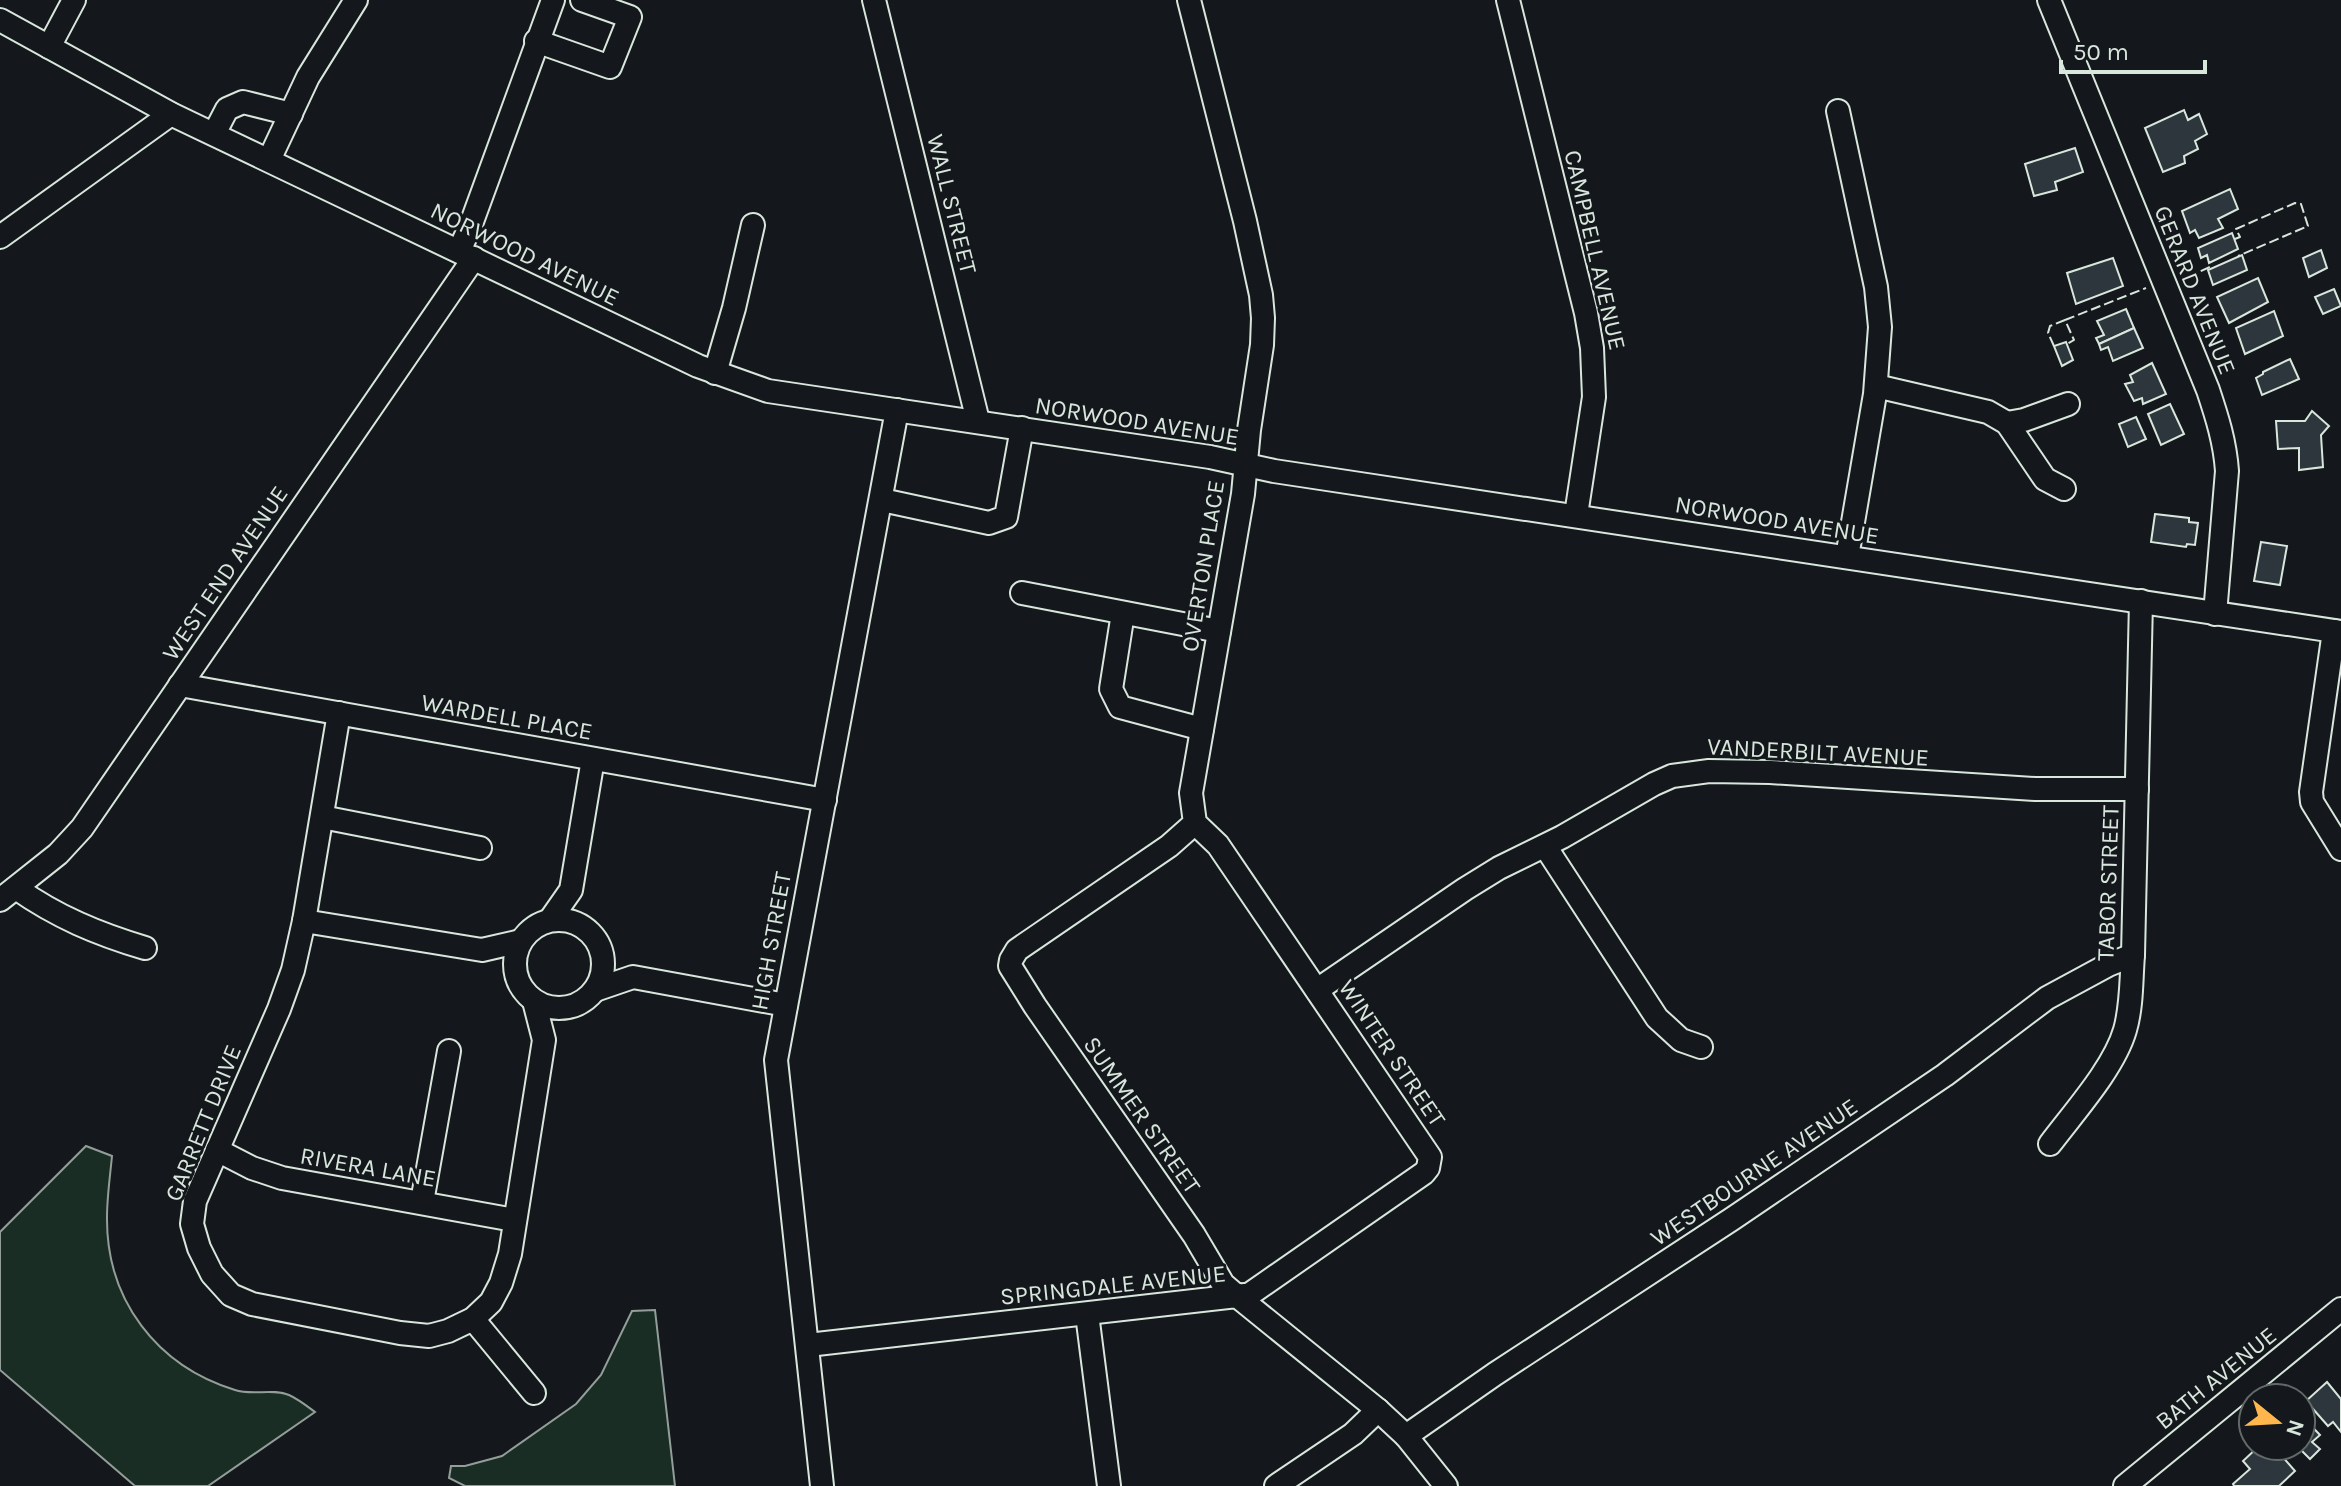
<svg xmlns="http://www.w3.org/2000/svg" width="2341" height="1486" font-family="Karla,sans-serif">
  <rect width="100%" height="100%" fill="#14181c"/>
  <!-- green -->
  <g fill="#1a2d24" stroke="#939e99" stroke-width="2">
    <path d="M 86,1146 L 112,1156 C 110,1177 107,1197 107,1217 C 106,1300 157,1366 235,1390 C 252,1396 273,1388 289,1395 C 298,1399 307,1406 315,1412 L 208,1486 L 135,1486 L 0,1370 L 0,1232 Z"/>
    <path d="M 655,1310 L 675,1486 L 465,1486 L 449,1478 L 451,1466 L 465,1466 L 502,1456 L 576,1404 L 601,1375 L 632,1311 Z"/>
  </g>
  <!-- building -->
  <g fill="#2c363c" stroke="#d8e6dc" stroke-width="2">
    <path d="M 2184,110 L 2188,120 L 2199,114 L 2207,134 L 2195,141 L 2198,149 L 2184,156 L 2185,163 L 2163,172 L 2145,128 Z"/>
    <path d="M 2075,148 L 2083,172 L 2055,182 L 2057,190 L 2034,196 L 2025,164 Z"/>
    <path d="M 2230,189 L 2238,209 L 2218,219 L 2223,228 L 2199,238 L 2195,230 L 2190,233 L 2182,211 Z"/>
    <path d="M 2232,233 L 2238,249 L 2209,263 L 2207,255 L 2201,258 L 2198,248 Z"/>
    <path d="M 2321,250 L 2327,268 L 2309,277 L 2303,258 Z"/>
    <path d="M 2242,255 L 2247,270 L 2213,285 L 2208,270 Z"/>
    <path d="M 2113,258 L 2123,286 L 2076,304 L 2067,273 Z"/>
    <path d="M 2258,278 L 2268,302 L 2229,323 L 2217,297 Z"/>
    <path d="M 2334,289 L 2341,306 L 2323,314 L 2315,297 Z"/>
    <path d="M 2126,309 L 2134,328 L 2099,344 L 2096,338 L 2104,335 L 2097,321 Z"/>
    <path d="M 2274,311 L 2283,336 L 2245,354 L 2236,328 Z"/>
    <path d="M 2134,328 L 2143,348 L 2113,361 L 2108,347 L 2101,350 L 2099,344 Z"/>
    <path d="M 2066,342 L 2073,360 L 2062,366 L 2054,346 Z"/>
    <path d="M 2290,359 L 2299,379 L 2262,395 L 2256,378 L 2263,374 L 2263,372 Z"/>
    <path d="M 2152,363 L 2166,394 L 2143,404 L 2142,398 L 2134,401 L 2125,384 L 2133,382 L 2130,375 Z"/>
    <path d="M 2170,404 L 2184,434 L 2161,445 L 2148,414 Z"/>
    <path d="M 2312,411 L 2329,426 L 2321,435 L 2323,467 L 2299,470 L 2299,448 L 2278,449 L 2276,421 L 2305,421 Z"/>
    <path d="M 2136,417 L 2146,439 L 2128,447 L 2119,424 Z"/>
    <path d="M 2155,514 L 2189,518 L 2189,522 L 2198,523 L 2195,545 L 2187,544 L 2186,547 L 2151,542 Z"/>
    <path d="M 2261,542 L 2287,546 L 2280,585 L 2254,581 Z"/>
    <path d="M 2327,1382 L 2341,1399 L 2341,1432 L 2333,1422 L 2328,1426 L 2306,1401 Z"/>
    <path d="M 2301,1415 L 2320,1435 L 2312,1442 L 2320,1449 L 2310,1459 L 2297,1446 L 2301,1446 Z"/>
    <path d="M 2259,1446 L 2273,1446 L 2295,1471 L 2279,1486 L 2234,1486 L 2233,1484 L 2250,1469 L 2243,1461 Z"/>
  </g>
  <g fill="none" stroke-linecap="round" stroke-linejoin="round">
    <defs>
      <g id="minor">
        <path d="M 874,0 L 978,421"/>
        <path d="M 1189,0 L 1245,221 L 1261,295 L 1263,318 L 1262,345 L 1249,430 L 1243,494 L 1191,793 L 1195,823 L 1169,846 L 1017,950 L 1011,960 L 1010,966 L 1035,1006 L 1194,1235 L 1223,1284 L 1237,1296 L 1250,1294 L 1424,1173 L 1428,1168 L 1430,1157 L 1218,845 L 1195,823"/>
        <path d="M 1508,0 L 1586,313 L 1592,348 L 1594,397 L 1576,515"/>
        <path d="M 2049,0 L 2208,390 C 2217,417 2225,442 2227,471 L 2215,614"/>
        <path d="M 0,20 L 171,114 L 698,366 L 768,391 L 1210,457 L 1274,471 L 2341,632"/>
        <path d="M 536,41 L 610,67 L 630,17 L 582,0"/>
        <path d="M 49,47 L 74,0"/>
        <path d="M 1838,111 L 1876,287 L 1880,327 L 1875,394 L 1847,557"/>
        <path d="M 214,134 L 227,109 L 243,102 L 291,114"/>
        <path d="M 269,160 L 308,77 L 356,0"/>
        <path d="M 0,237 L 171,114"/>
        <path d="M 459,251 L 470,227 L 553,0"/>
        <path d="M 715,373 L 734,308 L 753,225"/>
        <path d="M 1876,386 L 1988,412 L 2007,423 L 2045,479 L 2064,489"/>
        <path d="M 2007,423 L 2024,420 L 2068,404"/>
        <path d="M 882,500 L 989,523 L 1006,517 L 1022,428"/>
        <path d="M 1022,593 L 1219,631"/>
        <path d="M 1123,613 L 1111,689 L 1120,707 L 1202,729"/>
        <path d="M 2334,631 L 2311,792 L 2312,802 L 2341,849"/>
        <path d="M 180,685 L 825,800"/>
        <path d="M 339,713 L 304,921 L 293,970 L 279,1009 L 195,1201 L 192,1224 L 199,1248 L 212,1274 L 231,1295 L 252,1304 L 400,1333 L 429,1336 L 448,1331 L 473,1319 L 491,1302 L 501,1283 L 510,1254 L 544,1040 L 534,1001"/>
        <path d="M 322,817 L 480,848"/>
        <path d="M 1545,846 L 1657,1018 L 1681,1040 L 1701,1047"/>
        <path d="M 16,888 C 57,917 98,934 145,948"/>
        <path d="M 0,900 L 58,854 L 82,828 L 474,258"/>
        <circle cx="559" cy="964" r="44"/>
        <path d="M 550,920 L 571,890 L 593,759"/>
        <path d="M 304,921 L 482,950 L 521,941"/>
        <path d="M 595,990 L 633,977 L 786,1005"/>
        <path d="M 1317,990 L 1465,889 L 1499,868 L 1562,837 L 1654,784 L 1672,776 L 1709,771 L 1770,772 L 2035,789 L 2137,789"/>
        <path d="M 2050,1144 C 2074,1112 2114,1068 2125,1030 C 2132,1006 2131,980 2133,955 L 2141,601"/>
        <path d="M 217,1150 L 252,1168 L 282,1178 L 514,1220"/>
        <path d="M 422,1202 L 449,1051"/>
        <path d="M 1087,1314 L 1109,1486"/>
        <path d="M 473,1319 L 534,1393"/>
        <path d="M 808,1345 L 1237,1296 L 1378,1410 L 1406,1436 L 1446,1486"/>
        <path d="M 1406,1436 L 1495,1374 L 1732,1219 L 1945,1075 L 2047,998 L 2108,965 L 2133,955"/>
        <path d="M 822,1486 L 776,1060 L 897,410"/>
        <path d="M 1276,1486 L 1353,1434 L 1378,1410"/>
        <path d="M 2125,1486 L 2341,1309"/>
      </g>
    </defs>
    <!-- minor casing -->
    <use href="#minor" stroke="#d8e6dc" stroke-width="26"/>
    <!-- minor -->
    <use href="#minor" stroke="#14181c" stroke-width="22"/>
    <!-- fence -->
    <g stroke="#d8e6dc" stroke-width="2" stroke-dasharray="10 4" stroke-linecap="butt">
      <path d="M 2235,239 L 2240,237 L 2236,229 L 2295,203 L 2301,204 L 2308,226 L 2238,256"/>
      <path d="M 2188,277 L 2212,266"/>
      <path d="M 2065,320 L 2146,288"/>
      <path d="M 2054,346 L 2048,333 L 2050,326 L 2065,320 L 2074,340 L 2067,344"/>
    </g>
  </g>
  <g text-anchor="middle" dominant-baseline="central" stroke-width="6" stroke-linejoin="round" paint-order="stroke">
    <!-- street labels -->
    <g font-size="24" fill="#d8e6dc" stroke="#14181c">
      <text transform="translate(952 204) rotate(76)">WALL STREET</text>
      <text transform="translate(1595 250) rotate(77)">CAMPBELL AVENUE</text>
      <text transform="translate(525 254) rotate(26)">NORWOOD AVENUE</text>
      <text transform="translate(2195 290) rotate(68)">GERARD AVENUE</text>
      <text transform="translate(1137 421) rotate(9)">NORWOOD AVENUE</text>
      <text transform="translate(1777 520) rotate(9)">NORWOOD AVENUE</text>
      <text transform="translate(1203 566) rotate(-81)">OVERTON PLACE</text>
      <text transform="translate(225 573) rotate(-56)">WEST END AVENUE</text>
      <text transform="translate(507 717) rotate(10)">WARDELL PLACE</text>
      <text transform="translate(1818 752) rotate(3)">VANDERBILT AVENUE</text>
      <text transform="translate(2108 883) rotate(-88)">TABOR STREET</text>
      <text transform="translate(771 941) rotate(-80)">HIGH STREET</text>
      <text transform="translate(1392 1053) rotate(56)">WINTER STREET</text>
      <text transform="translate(1142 1115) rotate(55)">SUMMER STREET</text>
      <text transform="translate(203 1123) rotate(-68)">GARRETT DRIVE</text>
      <text transform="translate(368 1167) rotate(10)">RIVERA LANE</text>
      <text transform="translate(1754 1172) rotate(-34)">WESTBOURNE AVENUE</text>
      <text transform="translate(1113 1285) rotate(-6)">SPRINGDALE AVENUE</text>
      <text transform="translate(2216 1378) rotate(-39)">BATH AVENUE</text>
    </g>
  </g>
  <!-- north arrow -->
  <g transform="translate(2277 1422) rotate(108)"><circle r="38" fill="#14181c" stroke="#626a69" stroke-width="2"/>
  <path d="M0-6L14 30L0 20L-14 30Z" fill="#ffb74d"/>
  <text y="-12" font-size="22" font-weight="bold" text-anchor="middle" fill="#d8e6dc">N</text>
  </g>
  <!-- scale -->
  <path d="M2061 60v12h144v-12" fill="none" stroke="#d8e6dc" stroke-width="4"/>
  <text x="2073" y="60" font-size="24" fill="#d8e6dc" stroke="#14181c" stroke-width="6" paint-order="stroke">50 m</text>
</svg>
